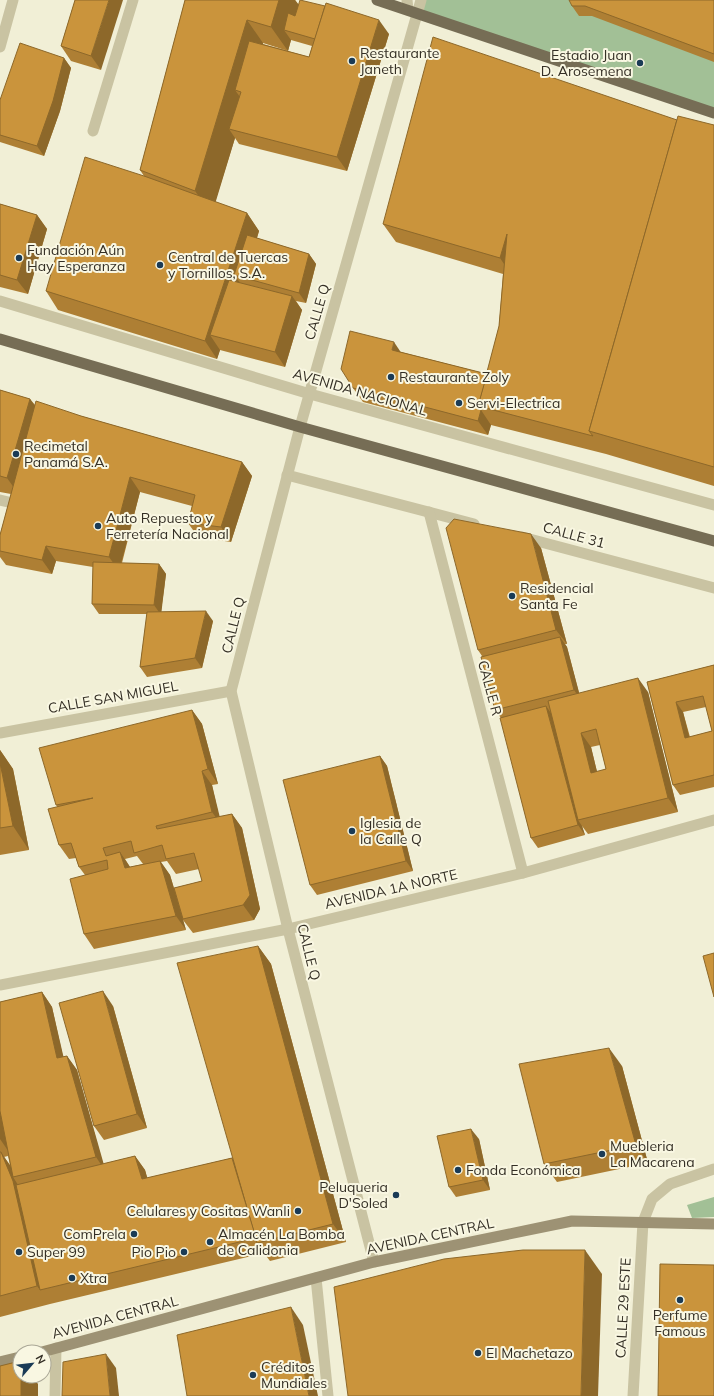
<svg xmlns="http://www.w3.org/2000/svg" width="714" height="1396" font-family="Mulish,sans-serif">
  <rect width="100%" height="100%" fill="#f1efd6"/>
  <!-- green -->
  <g fill="#a2c096">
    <path d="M 421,0 L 714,0 L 714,113 L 418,13 Z"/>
    <path d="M 714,1197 L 714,1217 L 692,1218 L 687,1205 Z"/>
  </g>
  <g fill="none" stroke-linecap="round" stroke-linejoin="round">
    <!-- service -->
    <g stroke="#c9c3a2" stroke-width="11">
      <path d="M 407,0 L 408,10"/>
      <path d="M 93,131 L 133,0"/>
      <path d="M 0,500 L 17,504"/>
    </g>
    <!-- minor -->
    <g stroke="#c9c3a2" stroke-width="11">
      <path d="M 0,47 L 13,0"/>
      <path d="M 0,301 L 310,394 L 714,505"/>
      <path d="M 287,475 L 474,524"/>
      <path d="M 429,512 L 523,873"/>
      <path d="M 522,537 L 714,588"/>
      <path d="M 0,733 L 231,691"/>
      <path d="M 0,985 L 288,929 L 523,873 L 714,820"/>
      <path d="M 374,1262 L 288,929 L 231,691 L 300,427 L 421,0"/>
      <path d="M 316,1278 L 328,1396"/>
      <path d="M 55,1396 L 56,1348"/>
      <path d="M 633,1396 L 643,1222"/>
    </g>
    <!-- tertiary -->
    <path stroke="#c9c3a2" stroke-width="11" d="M 643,1222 L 652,1199 L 670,1184 L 714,1169"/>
    <!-- secondary -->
    <g stroke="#9d9274" stroke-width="11">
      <path d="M 42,1352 L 374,1262 L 572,1221 L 714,1224"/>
      <path d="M 0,1362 L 20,1357"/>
    </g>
    <!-- primary -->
    <g stroke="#766d55" stroke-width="11">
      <path d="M 377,0 L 714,113"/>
      <path d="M 0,339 L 300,427 L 714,541"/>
    </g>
  </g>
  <!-- wall -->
  <g fill="#ae7f34" fill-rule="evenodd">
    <path d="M 75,0 L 101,70 L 71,61 L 61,46 Z"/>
    <path d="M 185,0 L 295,0 L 299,5 L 389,34 L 347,171 L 239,144 L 235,138 L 215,202 L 247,213 L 259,231 L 257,238 L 309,254 L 316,264 L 306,303 L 296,301 L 302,310 L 285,367 L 220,350 L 217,359 L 58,310 L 46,291 L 144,176 L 140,170 ZM 291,40 L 312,46 L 309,57 L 263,44 L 263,43 L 288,51 Z"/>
    <path d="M 714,0 L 714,62 L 592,16 L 579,16 L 572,6 Z"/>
    <path d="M 64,58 L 71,68 L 60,111 L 44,156 L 0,142 L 0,100 Z"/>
    <path d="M 677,120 L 714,125 L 714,486 L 606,454 L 491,425 L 488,435 L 363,402 L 353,388 L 401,352 L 487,374 L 499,326 L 503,274 L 396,242 L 383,224 Z"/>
    <path d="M 0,204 L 37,215 L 47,229 L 28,294 L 0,287 Z"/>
    <path d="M 0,390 L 30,399 L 35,405 L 81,416 L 242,462 L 252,476 L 231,542 L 198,537 L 188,523 L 192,506 L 140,492 L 122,563 L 159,564 L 166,574 L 161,612 L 213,621 L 202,668 L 147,677 L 140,667 L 147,614 L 99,614 L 92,604 L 93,567 L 56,561 L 52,574 L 6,565 L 0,557 L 0,535 L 11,494 L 0,492 Z"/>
    <path d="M 541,548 L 567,644 L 565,644 L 567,647 L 579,693 L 648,692 L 678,812 L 588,834 L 582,826 L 585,835 L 538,848 L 531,838 L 501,718 L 495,710 L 482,656 L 478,650 ZM 600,745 L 606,769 L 597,772 L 591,747 Z"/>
    <path d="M 714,665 L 714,787 L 680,795 L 673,785 L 647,682 ZM 706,707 L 712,731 L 690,737 L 683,712 Z"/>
    <path d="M 192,710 L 202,724 L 218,784 L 212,785 L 219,817 L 232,814 L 242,828 L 260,909 L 254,920 L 193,933 L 183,920 L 186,930 L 94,949 L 84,934 L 85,875 L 79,867 L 76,858 L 69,859 L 59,845 L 57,806 L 56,805 ZM 137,856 L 143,864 L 130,867 L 125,859 ZM 167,861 L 176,874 L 199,869 L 202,881 L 174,888 L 170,875 L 161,862 Z"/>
    <path d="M 0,750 L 13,769 L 29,850 L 0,855 Z"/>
    <path d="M 380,756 L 387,766 L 413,871 L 317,895 L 310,885 Z"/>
    <path d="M 258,946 L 271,964 L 346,1242 L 270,1261 L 264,1253 L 50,1304 L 0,1317 L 0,1002 L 42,992 L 52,1007 L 63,1057 L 67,1056 L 77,1070 L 103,1164 L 135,1156 L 145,1170 L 147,1178 L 232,1158 L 234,1160 ZM 8,1156 L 10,1165 L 4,1157 Z"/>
    <path d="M 113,1006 L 147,1128 L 104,1140 L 94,1126 Z"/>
    <path d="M 622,1066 L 648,1163 L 557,1182 L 544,1164 Z"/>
    <path d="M 479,1139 L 490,1190 L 456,1197 L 449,1187 Z"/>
  </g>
  <!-- shaded-wall -->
  <g fill="#8d682a">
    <path d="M 109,0 L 123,0 L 101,70 L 91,56 Z"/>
    <path d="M 279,0 L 295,0 L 300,7 L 293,32 L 284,30 L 291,40 L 288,51 L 271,27 Z"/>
    <path d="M 247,20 L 263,43 L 246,99 L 241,92 L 235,90 L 245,104 L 229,129 L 235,138 L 212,214 L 195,191 Z"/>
    <path d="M 379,20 L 389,34 L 347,171 L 337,157 Z"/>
    <path d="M 64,58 L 71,68 L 60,111 L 44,156 L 37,146 Z"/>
    <path d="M 247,213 L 259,231 L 244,278 L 234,275 L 242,285 L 210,335 L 220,350 L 217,359 L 205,341 Z"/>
    <path d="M 37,215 L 47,229 L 28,294 L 17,280 Z"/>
    <path d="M 507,234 L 512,276 L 500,258 Z"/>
    <path d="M 309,254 L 316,264 L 306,303 L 299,293 Z"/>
    <path d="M 292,296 L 302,310 L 285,367 L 275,352 Z"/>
    <path d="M 394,342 L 404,357 L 392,350 Z"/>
    <path d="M 30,399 L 43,417 L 20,496 L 7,478 Z"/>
    <path d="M 481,410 L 491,425 L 488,435 L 478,421 Z"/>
    <path d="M 242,462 L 252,476 L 231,542 L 221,527 Z"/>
    <path d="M 130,477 L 140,492 L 119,571 L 109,557 Z"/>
    <path d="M 531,534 L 541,548 L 567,644 L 556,630 Z"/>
    <path d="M 46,546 L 56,561 L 52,574 L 42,560 Z"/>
    <path d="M 159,564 L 166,574 L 161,615 L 154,605 Z"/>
    <path d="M 206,611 L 213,621 L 202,668 L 195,658 Z"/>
    <path d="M 560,637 L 567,647 L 581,700 L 574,690 Z"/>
    <path d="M 638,678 L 648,692 L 678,812 L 668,798 Z"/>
    <path d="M 676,702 L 683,712 L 692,748 L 685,738 Z"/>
    <path d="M 546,706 L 553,716 L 578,820 L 582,826 L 585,835 L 578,825 Z"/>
    <path d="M 192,710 L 202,724 L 218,784 L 208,769 Z"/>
    <path d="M 581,733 L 591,747 L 601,788 L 591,773 Z"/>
    <path d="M 0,750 L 13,769 L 29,850 L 13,826 L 0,763 Z"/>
    <path d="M 380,756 L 387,766 L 413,871 L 406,861 Z"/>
    <path d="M 202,771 L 212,785 L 222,826 L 212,812 Z"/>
    <path d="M 232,814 L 242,828 L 260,909 L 254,920 L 243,905 Z"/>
    <path d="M 120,852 L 130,867 L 125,868 Z"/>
    <path d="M 160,861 L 170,875 L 186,930 L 176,916 Z"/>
    <path d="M 258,946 L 271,964 L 346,1242 L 333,1224 Z"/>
    <path d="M 103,991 L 113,1006 L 147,1128 L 137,1114 Z"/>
    <path d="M 42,992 L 52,1007 L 67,1072 L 57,1058 Z"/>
    <path d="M 609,1048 L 622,1066 L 648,1163 L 636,1145 Z"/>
    <path d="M 67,1056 L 77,1070 L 106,1172 L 96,1157 Z"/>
    <path d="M 0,1069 L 11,1155 L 0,1139 Z"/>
    <path d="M 471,1129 L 479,1139 L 490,1190 L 483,1180 Z"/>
    <path d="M 1,1152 L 13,1170 L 13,1177 L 22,1191 L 40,1290 L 37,1286 Z"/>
    <path d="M 135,1156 L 145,1170 L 152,1193 L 142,1179 Z"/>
    <path d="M 585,1250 L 602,1274 L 598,1396 L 581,1396 Z"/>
    <path d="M 291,1307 L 303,1325 L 318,1396 L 309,1396 Z"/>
    <path d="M 106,1354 L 116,1368 L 119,1396 L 110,1396 Z"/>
    <path d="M 21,1376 L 32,1376 L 38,1384 L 38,1396 L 21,1396 Z"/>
  </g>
  <!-- building -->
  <g fill="#ca943c" stroke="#8d682a" fill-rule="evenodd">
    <path d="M 75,0 L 109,0 L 91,56 L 61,46 Z"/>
    <path d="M 185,0 L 279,0 L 271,27 L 247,20 L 195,191 L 140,170 Z"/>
    <path d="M 300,0 L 325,6 L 315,39 L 284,30 L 288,13 L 295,16 Z"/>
    <path d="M 569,0 L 714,0 L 714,54 L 585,6 L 572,6 Z"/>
    <path d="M 326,3 L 379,20 L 337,157 L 229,129 L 241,92 L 235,90 L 249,41 L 309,57 Z"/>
    <path d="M 433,37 L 677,120 L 589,431 L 593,436 L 478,406 L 499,326 L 507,234 L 500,258 L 383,224 Z"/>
    <path d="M 20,43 L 64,58 L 53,101 L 37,146 L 0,135 L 0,100 Z"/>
    <path d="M 678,116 L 714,125 L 714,467 L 589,431 Z"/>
    <path d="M 85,157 L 144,176 L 247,213 L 205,341 L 46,291 Z"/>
    <path d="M 0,204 L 37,215 L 17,280 L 0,275 Z"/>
    <path d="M 247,235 L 309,254 L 299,293 L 234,275 Z"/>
    <path d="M 229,280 L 292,296 L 275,352 L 210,335 Z"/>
    <path d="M 350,331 L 394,342 L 392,350 L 487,374 L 478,406 L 481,410 L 478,421 L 353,388 L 341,369 Z"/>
    <path d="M 0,390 L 30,399 L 7,478 L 0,476 Z"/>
    <path d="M 36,401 L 81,416 L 242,462 L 221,527 L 188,523 L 195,495 L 130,477 L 109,557 L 46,546 L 42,560 L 0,551 L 0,535 Z"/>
    <path d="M 454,519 L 531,534 L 556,630 L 478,650 L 446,528 Z"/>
    <path d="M 93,562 L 159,564 L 154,605 L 92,604 Z"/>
    <path d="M 206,611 L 195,658 L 140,667 L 147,612 Z"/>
    <path d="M 560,637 L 574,690 L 495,710 L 481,657 Z"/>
    <path d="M 714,665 L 714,775 L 673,785 L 647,682 ZM 703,696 L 712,731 L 685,738 L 676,702 Z"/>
    <path d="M 638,678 L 668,798 L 578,820 L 548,701 ZM 596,729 L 606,769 L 591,773 L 581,733 Z"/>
    <path d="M 546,706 L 578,825 L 531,838 L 500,718 Z"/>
    <path d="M 192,710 L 208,769 L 202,771 L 212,812 L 156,826 L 157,829 L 232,814 L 250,895 L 243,905 L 183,919 L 174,888 L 202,881 L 194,853 L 166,859 L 162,845 L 134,853 L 131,841 L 103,848 L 106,856 L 120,852 L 125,868 L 160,861 L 176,916 L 84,934 L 70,879 L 108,869 L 107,860 L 79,867 L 71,843 L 59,845 L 48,809 L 93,798 L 56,805 L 39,748 Z"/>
    <path d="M 380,756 L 406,861 L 310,885 L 283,780 Z"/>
    <path d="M 0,763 L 13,826 L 0,828 Z"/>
    <path d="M 258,946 L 333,1224 L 257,1243 L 177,963 Z"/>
    <path d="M 714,953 L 714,997 L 703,956 Z"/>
    <path d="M 103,991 L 137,1114 L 94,1126 L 59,1003 Z"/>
    <path d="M 42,992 L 57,1058 L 67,1056 L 96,1157 L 13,1177 L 0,1111 L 0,1002 Z"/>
    <path d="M 609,1048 L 636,1145 L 544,1164 L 519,1064 Z"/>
    <path d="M 471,1129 L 483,1180 L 449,1187 L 437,1136 Z"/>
    <path d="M 0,1152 L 1,1152 L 13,1181 L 37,1286 L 0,1296 Z"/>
    <path d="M 135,1156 L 142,1179 L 232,1158 L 256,1238 L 40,1290 L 16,1185 Z"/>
    <path d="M 523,1250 L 585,1250 L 581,1396 L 348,1396 L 334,1287 L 444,1259 Z"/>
    <path d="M 660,1264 L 714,1265 L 714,1396 L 658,1396 Z"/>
    <path d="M 291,1307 L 309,1396 L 187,1396 L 177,1335 Z"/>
    <path d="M 106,1354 L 110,1396 L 62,1396 L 63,1362 Z"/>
    <path d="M 20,1361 L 20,1376 L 21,1376 L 21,1396 L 0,1396 L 0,1366 Z"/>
  </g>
  <!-- markers -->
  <g fill="#1a3b56" stroke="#f9f7e2" stroke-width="1.5">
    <circle cx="352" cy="61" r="4"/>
    <circle cx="640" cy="63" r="4"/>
    <circle cx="19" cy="258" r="4"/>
    <circle cx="160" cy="265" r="4"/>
    <circle cx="391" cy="377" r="4"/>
    <circle cx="459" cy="403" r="4"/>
    <circle cx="16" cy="454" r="4"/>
    <circle cx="98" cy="526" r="4"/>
    <circle cx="512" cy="596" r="4"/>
    <circle cx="352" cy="831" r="4"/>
    <circle cx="602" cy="1154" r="4"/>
    <circle cx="458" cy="1170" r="4"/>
    <circle cx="396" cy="1195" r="4"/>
    <circle cx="298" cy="1211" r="4"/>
    <circle cx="134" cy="1234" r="4"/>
    <circle cx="210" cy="1242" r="4"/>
    <circle cx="19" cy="1252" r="4"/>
    <circle cx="184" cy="1252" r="4"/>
    <circle cx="72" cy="1278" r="4"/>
    <circle cx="680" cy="1300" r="4"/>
    <circle cx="478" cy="1353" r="4"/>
    <circle cx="253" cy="1375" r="4"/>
  </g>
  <g text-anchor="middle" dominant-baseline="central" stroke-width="4" stroke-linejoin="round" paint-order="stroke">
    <!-- poi labels -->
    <g font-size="14" fill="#342f25" stroke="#f9f7e2" text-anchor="start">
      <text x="360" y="53">Restaurante<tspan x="360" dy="16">Janeth</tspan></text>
      <text x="632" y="55" text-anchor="end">Estadio Juan<tspan x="632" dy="16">D. Arosemena</tspan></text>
      <text x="27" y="250">Fundación Aún<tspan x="27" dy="16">Hay Esperanza</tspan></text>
      <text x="168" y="257">Central de Tuercas<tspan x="168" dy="16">y Tornillos, S.A.</tspan></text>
      <text x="399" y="377">Restaurante Zoly</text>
      <text x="467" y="403">Servi-Electrica</text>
      <text x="24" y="446">Recimetal<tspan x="24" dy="16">Panamá S.A.</tspan></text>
      <text x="106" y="518">Auto Repuesto y<tspan x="106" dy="16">Ferretería Nacional</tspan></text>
      <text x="520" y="588">Residencial<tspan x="520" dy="16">Santa Fe</tspan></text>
      <text x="360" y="823">Iglesia de<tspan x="360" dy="16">la Calle Q</tspan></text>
      <text x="610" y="1146">Muebleria<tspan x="610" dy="16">La Macarena</tspan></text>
      <text x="466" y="1170">Fonda Económica</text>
      <text x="388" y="1187" text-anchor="end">Peluqueria<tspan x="388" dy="16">D'Soled</tspan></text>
      <text x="290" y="1211" text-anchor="end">Celulares y Cositas Wanli</text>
      <text x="126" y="1234" text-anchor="end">ComPrela</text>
      <text x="218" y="1234">Almacén La Bomba<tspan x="218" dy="16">de Calidonia</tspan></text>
      <text x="27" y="1252">Super 99</text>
      <text x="176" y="1252" text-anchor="end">Pio Pio</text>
      <text x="80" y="1278">Xtra</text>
      <text x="680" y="1315" text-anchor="middle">Perfume<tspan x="680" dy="16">Famous</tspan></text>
      <text x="486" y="1353">El Machetazo</text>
      <text x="261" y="1367">Créditos<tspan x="261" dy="16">Mundiales</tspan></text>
    </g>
    <!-- street labels -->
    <g font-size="14" fill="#342f25" stroke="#f9f7e2">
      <text transform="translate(317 312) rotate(-74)">CALLE Q</text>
      <text transform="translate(360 392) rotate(16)">AVENIDA NACIONAL</text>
      <text transform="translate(574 535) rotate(15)">CALLE 31</text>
      <text transform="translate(233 625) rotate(-76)">CALLE Q</text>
      <text transform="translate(490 688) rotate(75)">CALLE R</text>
      <text transform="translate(113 697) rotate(-10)">CALLE SAN MIGUEL</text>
      <text transform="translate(391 889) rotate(-13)">AVENIDA 1A NORTE</text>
      <text transform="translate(309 952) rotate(76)">CALLE Q</text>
      <text transform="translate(430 1236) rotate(-12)">AVENIDA CENTRAL</text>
      <text transform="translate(623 1308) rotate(-87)">CALLE 29 ESTE</text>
      <text transform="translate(115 1317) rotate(-15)">AVENIDA CENTRAL</text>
    </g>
  </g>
  <!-- north arrow -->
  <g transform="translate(32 1364) rotate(62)"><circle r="19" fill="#f9f7e2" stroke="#aaa796"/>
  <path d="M0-3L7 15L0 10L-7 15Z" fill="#1a3b56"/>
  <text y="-6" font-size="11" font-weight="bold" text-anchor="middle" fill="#342f25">N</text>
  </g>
</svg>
